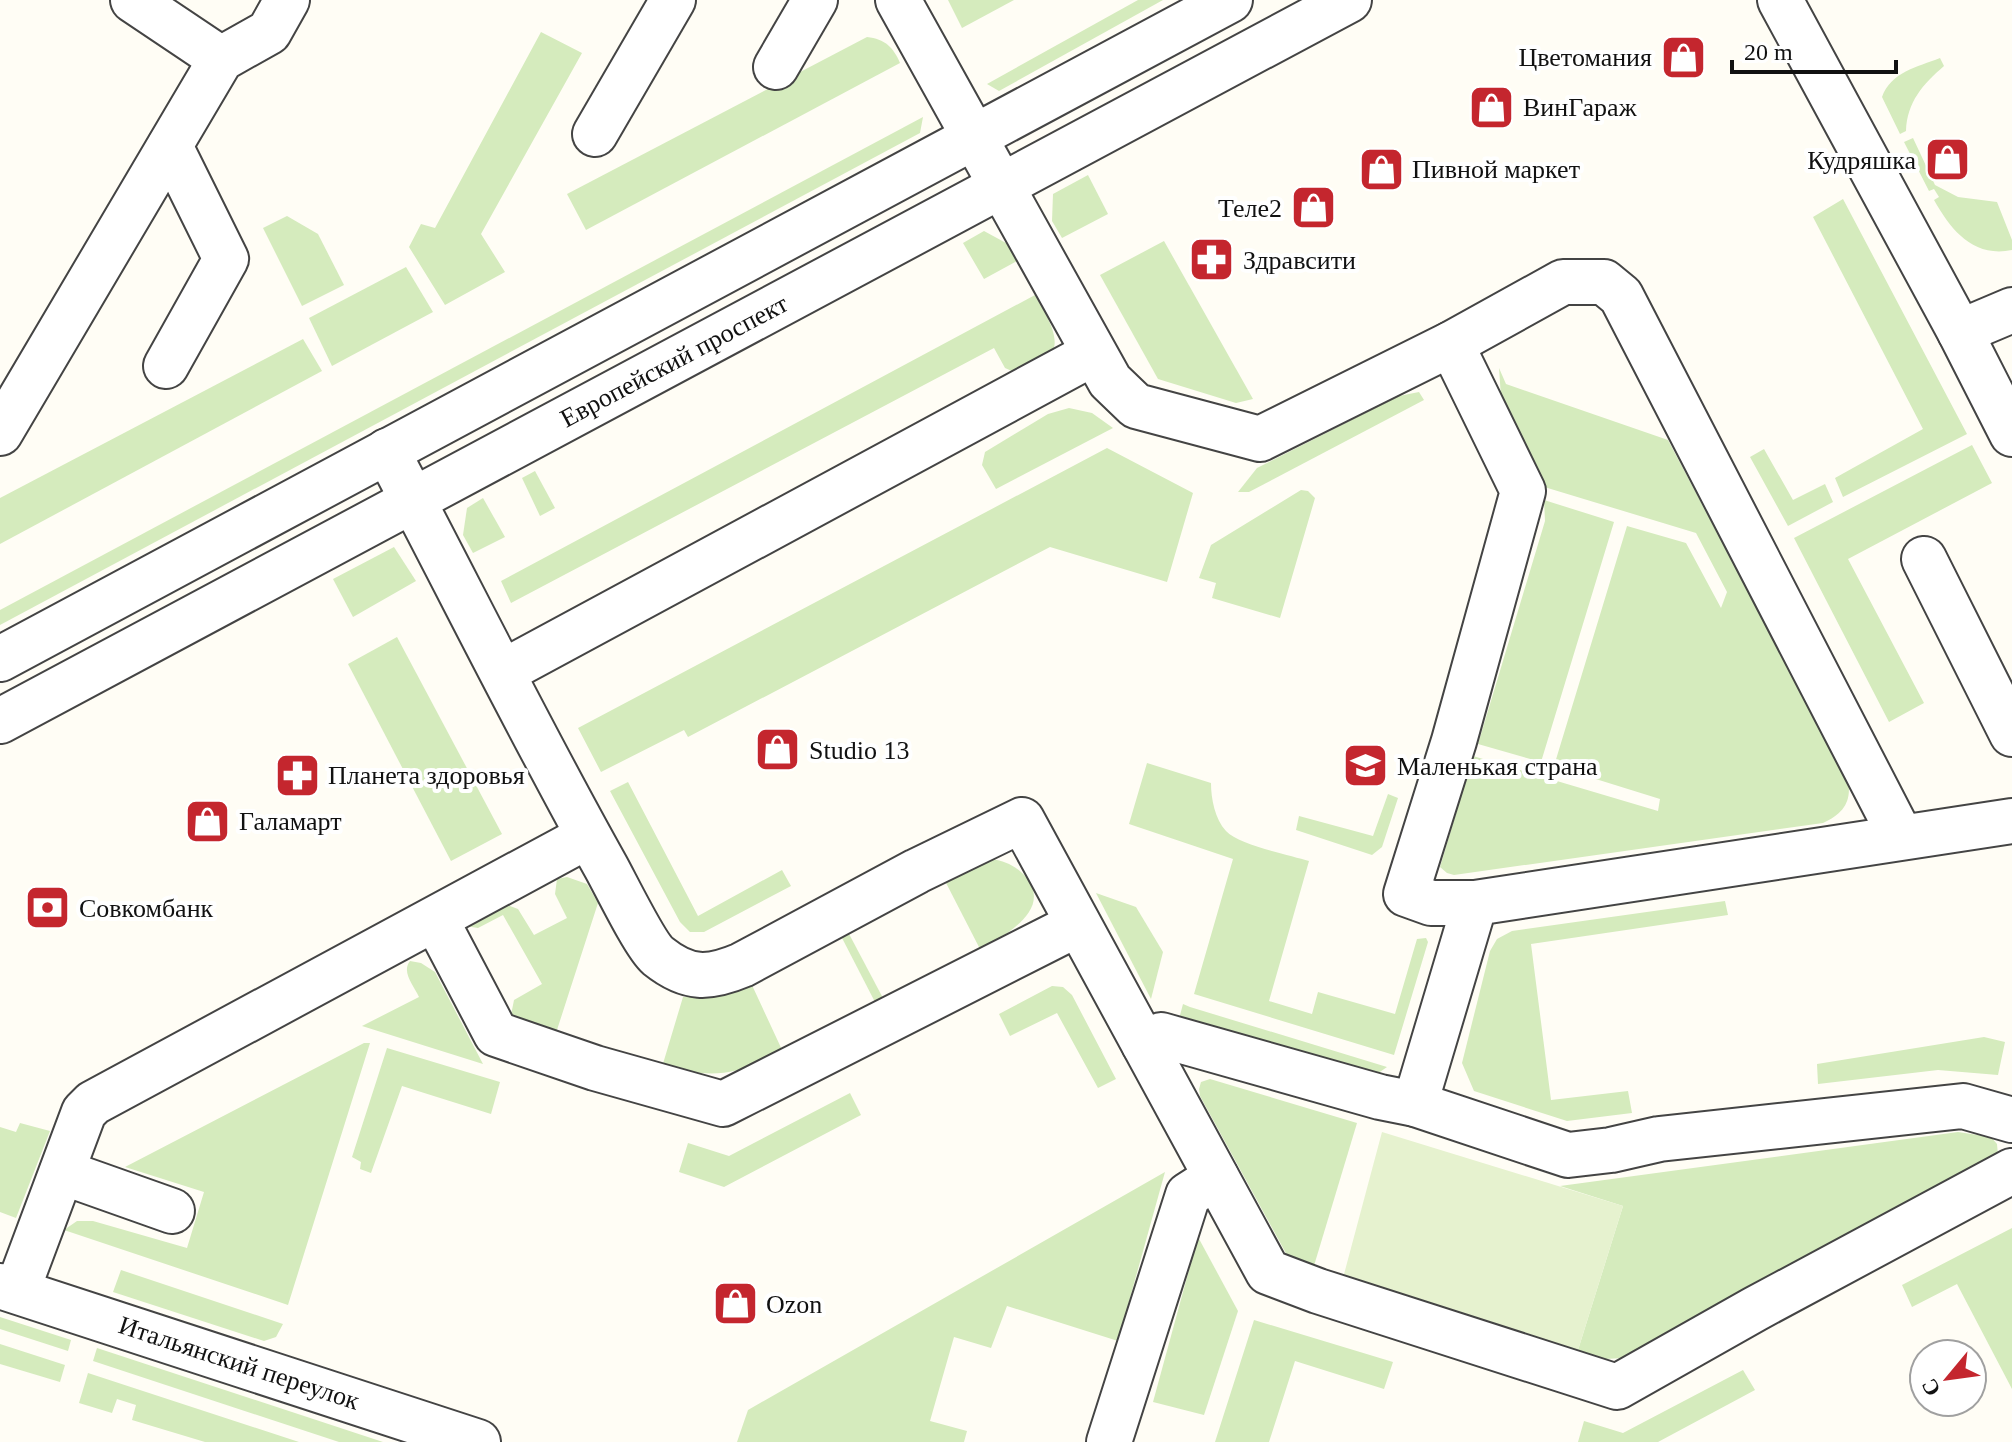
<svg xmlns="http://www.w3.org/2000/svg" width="2012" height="1442" font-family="Georgia,serif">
  <rect width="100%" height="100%" fill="#fffdf5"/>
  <!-- green -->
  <g fill="#d5ebbd">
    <path d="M 948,0 L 1014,0 L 962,28 Z"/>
    <path d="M 1138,0 L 1163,0 L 999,91 L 987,84 Z"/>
    <path d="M 541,32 L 582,53 L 481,234 L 505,272 L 445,305 L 409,247 L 421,224 L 435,228 Z"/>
    <path d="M 867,37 C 885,39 893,47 900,63 L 586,230 L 567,194 Z"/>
    <path d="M 1940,58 L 1944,66 C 1923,84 1907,102 1906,131 L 1900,134 L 1882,97 C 1891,72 1917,67 1940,58 Z"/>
    <path d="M 923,117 L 920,133 L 0,625 L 0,610 Z"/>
    <path d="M 1913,138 L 1935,185 L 1958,197 L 1997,202 L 2012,240 L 2012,250 C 1973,258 1951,230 1934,200 L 1939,197 L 1934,189 L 1929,191 L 1904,142 Z"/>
    <path d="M 1088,175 L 1108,214 L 1062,238 L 1052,221 L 1053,194 Z"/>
    <path d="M 1843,199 L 1967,434 L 1843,497 L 1835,478 L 1923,429 L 1813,217 Z"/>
    <path d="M 287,216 L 318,234 L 344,285 L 302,306 L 263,228 Z"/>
    <path d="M 984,231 L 1006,243 L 1017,261 L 984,279 L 963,243 Z"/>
    <path d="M 1164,241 L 1253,399 L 1236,403 L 1158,379 L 1100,275 Z"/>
    <path d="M 406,267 L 433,312 L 332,366 L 309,318 Z"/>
    <path d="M 1035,295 C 1043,310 1065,341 1049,356 C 1041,363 1030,369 1021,375 L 1005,368 L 994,348 L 511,603 L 501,581 Z"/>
    <path d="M 303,339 L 322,371 L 0,544 L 0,498 Z"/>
    <path d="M 1499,368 L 1506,384 L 1668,440 L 1848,780 C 1852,802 1843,814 1823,823 L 1454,875 L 1447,873 L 1440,867 L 1473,756 L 1658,811 L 1660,799 L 1554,766 L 1627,526 L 1686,543 L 1721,608 L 1727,592 L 1696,533 L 1541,486 L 1501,397 Z"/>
    <path d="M 1419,392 L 1424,400 L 1249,492 L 1238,492 L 1257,468 L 1399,396 Z"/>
    <path d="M 1069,408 L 1092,413 L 1113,428 L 996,489 L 982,465 L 985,452 L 1048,414 Z"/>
    <path d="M 1972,445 L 1992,483 L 1848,559 L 1924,703 L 1889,722 L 1794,538 Z"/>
    <path d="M 1107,448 L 1193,493 L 1167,582 L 1050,547 L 688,737 L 684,730 L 601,772 L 578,728 Z"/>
    <path d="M 1764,449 L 1793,500 L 1825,484 L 1833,502 L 1788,526 L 1750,457 Z"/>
    <path d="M 535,471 L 555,508 L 540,516 L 522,478 Z"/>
    <path d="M 1301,490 L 1308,491 L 1315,498 L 1280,618 L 1212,598 L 1216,583 L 1199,578 L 1211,545 Z"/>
    <path d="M 483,498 L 505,537 L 473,553 L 463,535 L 467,508 Z"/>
    <path d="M 1544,500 L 1614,522 L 1541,762 L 1478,744 L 1545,521 Z"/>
    <path d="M 394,547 L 416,581 L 353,617 L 333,579 Z"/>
    <path d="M 397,637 L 502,834 L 451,861 L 348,664 Z"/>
    <path d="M 1147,763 L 1211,783 C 1211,799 1215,819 1226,831 C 1239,845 1289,855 1309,861 L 1269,1001 L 1312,1014 L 1318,992 L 1395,1014 L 1417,939 L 1426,938 L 1428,942 L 1394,1055 L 1194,994 L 1233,859 L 1129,824 Z"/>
    <path d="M 628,782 L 698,916 L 782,870 L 791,886 L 704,932 L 690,932 L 680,922 L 610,791 Z"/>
    <path d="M 1388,794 L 1398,798 L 1382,847 L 1372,855 L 1296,830 L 1299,816 L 1373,836 Z"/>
    <path d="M 992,859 C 1005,861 1016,866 1025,876 C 1054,909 1005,936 980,949 L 944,879 L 979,862 Z"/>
    <path d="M 567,877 L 587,884 L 598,903 L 556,1033 L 510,1020 L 514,1000 L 542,984 L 503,915 L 478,928 L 465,926 L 505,904 L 518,909 L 534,935 L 567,918 L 555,894 L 557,879 Z"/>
    <path d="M 1096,893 L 1136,907 L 1163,952 L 1151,999 Z"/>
    <path d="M 1725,901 L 1728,915 L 1531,944 L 1551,1100 L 1628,1091 L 1632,1113 L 1567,1121 L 1474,1091 L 1462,1063 L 1490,951 L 1497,939 L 1512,931 Z"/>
    <path d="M 848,932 L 884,1000 L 876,1004 L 841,936 Z"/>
    <path d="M 410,961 L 421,963 L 435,972 L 483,1064 L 362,1026 L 419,997 C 414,986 401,972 410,961 Z"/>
    <path d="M 751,983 L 783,1052 C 730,1076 719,1078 662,1067 L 683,997 L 715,997 Z"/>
    <path d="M 1052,986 L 1063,987 L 1072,995 L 1116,1079 L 1098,1088 L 1057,1013 L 1010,1036 L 999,1014 Z"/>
    <path d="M 1183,1004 L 1190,1007 L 1387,1067 L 1377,1074 L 1179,1019 Z"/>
    <path d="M 1984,1037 L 2005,1042 L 1998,1075 L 1938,1070 L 1818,1084 L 1817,1064 Z"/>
    <path d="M 364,1043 L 370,1043 L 288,1305 L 64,1230 L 77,1221 L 93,1221 L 187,1248 L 204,1192 L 125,1167 Z"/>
    <path d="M 387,1048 L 500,1082 L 491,1114 L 402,1086 L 371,1173 L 360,1169 L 361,1162 L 352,1157 Z"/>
    <path d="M 1210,1079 L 1357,1123 L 1313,1269 L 1288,1257 L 1200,1096 L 1199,1089 L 1201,1082 Z"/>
    <path d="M 850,1093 L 861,1115 L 724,1187 L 679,1172 L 688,1143 L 729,1156 Z"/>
    <path d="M 20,1123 L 50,1131 L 16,1218 L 0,1212 L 0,1127 L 16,1132 Z"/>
    <path d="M 1958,1132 L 1991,1137 L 1997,1144 L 1998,1155 L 1784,1274 L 1624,1358 L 1605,1359 L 1578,1350 L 1623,1206 L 1560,1186 Z"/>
    <path d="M 1165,1172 L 1118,1341 L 1007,1306 L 991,1348 L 954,1337 L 930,1421 L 967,1431 L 964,1442 L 737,1442 L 748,1410 Z"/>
    <path d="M 2012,1228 L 2012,1389 L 1957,1284 L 1912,1307 L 1902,1285 Z"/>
    <path d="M 1198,1237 L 1238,1311 L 1204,1415 L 1153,1402 Z"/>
    <path d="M 121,1270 L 283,1324 L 276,1337 L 264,1341 L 113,1292 Z"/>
    <path d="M 0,1317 L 71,1340 L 68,1351 L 0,1329 Z"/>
    <path d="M 1254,1320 L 1393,1362 L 1384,1389 L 1295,1361 L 1269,1442 L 1215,1442 Z"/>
    <path d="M 0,1344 L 65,1365 L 60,1382 L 0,1364 Z"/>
    <path d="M 97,1348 L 383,1442 L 339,1442 L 93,1361 Z"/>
    <path d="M 1743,1370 L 1755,1390 L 1658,1442 L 1578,1442 L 1584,1421 L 1623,1433 Z"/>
    <path d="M 88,1373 L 299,1442 L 205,1442 L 132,1420 L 136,1405 L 117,1399 L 112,1413 L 79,1403 Z"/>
  </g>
  <!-- pitch -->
  <path fill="#e6f2cf" d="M 1382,1132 L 1623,1206 L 1578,1350 L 1343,1278 Z"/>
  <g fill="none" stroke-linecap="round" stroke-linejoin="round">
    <defs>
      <g id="minor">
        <path d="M 133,0 L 221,59"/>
        <path d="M 898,0 L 1110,381 L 1136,406 L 1260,439 L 1451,344 L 1563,282 L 1604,282 L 1621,296 L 1901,837"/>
        <path d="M 1780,0 L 1960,332 L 2012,310"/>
        <path d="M 776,67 L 815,0"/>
        <path d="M 595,134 L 673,0"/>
        <path d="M 1960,332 L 2012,434"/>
        <path d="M 1451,344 L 1523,491 L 1454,741 L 1406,894 L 1431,903 L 1475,903"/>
        <path d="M 166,366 L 226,259 L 170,146"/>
        <path d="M 0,433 L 221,59 L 269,32 L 287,0"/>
        <path d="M 387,451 C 460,589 529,730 606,867 C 616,885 645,945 658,956 C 688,980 709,979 742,965 L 917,871 L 1022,820 L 1268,1272 L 1318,1291 L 1617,1387 L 1755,1309 L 2012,1171"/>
        <path d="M 1924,559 L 2012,734"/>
        <path d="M 0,659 L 1230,0"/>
        <path d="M 503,672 L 1092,354"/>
        <path d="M 0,721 L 1349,0"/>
        <path d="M 436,920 L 496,1034 L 595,1068 L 723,1104 L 1078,924"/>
        <path d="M 1144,1044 L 1161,1035 L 1380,1097 L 1415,1104 L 1568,1155 L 1611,1150 L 1659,1139 L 1963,1106 L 2012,1120"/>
        <path d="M 1415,1104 L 1475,903 L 2012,821"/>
        <path d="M 62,1172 L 172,1211"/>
        <path d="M 0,1286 L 478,1442"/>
        <path d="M 17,1291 L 84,1112 L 93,1103 L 588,836"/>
        <path d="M 1109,1442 L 1188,1195 L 1216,1177"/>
      </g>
    </defs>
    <!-- minor casing -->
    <use href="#minor" stroke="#444" stroke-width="48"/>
    <!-- minor -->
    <use href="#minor" stroke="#fff" stroke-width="44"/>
  </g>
  <!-- icons -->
  <defs>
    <symbol id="shop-square" viewBox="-11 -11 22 22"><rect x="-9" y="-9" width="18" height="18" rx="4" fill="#c4262e" stroke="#fff"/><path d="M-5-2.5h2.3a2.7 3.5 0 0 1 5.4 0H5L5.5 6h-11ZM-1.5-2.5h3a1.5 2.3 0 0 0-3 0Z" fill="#fff"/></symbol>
    <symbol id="pharmacy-square" viewBox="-11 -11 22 22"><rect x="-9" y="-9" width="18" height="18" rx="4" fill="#c4262e" stroke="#fff"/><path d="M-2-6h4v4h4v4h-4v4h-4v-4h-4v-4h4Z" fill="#fff"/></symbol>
    <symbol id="school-square" viewBox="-11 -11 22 22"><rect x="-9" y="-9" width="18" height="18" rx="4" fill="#c4262e" stroke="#fff"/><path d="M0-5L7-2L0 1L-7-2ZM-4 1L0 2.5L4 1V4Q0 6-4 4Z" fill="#fff"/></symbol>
    <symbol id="bank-square" viewBox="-11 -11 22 22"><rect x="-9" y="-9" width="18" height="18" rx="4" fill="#c4262e" stroke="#fff"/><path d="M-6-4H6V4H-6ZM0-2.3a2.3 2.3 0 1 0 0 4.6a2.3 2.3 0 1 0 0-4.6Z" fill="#fff"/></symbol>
  </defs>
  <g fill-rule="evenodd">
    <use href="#shop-square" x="1658" y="32" width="51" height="51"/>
    <use href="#shop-square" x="1466" y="82" width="51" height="51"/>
    <use href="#shop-square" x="1922" y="134" width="51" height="51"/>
    <use href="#shop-square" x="1356" y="144" width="51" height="51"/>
    <use href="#shop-square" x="1288" y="182" width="51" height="51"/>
    <use href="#pharmacy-square" x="1186" y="234" width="51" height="51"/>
    <use href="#shop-square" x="752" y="724" width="51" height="51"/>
    <use href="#school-square" x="1340" y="740" width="51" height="51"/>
    <use href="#pharmacy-square" x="272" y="750" width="51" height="51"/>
    <use href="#shop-square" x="182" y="796" width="51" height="51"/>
    <use href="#bank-square" x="22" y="882" width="51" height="51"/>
    <use href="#shop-square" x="710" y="1278" width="51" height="51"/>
  </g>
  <g text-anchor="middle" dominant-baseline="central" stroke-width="8" stroke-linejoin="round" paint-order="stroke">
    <!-- poi labels -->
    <g font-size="26" fill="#111" stroke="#fff" text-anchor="start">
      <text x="1652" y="57" text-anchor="end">Цветомания</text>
      <text x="1523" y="107">ВинГараж</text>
      <text x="1916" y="160" text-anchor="end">Кудряшка</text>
      <text x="1412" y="169">Пивной маркет</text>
      <text x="1282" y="208" text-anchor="end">Теле2</text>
      <text x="1243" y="260">Здравсити</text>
      <text x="809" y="750">Studio 13</text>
      <text x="1397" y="766">Маленькая страна</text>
      <text x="328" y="775">Планета здоровья</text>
      <text x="239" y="821">Галамарт</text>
      <text x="79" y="908">Совкомбанк</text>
      <text x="766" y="1304">Ozon</text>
    </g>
    <!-- street labels -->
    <g font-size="26" fill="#111" stroke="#fff">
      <text transform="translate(674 361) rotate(-28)">Европейский проспект</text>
      <text transform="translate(239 1363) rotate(18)">Итальянский переулок</text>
    </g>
  </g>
  <!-- north arrow -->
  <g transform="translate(1948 1378) rotate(241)"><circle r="38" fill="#ffffff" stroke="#a0a0a0" stroke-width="2"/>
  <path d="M0-6L14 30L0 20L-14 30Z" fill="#c4262e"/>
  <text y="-12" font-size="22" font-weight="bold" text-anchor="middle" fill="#111111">С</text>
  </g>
  <!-- scale -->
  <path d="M1732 60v12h164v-12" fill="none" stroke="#111111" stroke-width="4"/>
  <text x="1744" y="60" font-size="24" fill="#111111" stroke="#ffffff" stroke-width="6" paint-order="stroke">20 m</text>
</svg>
